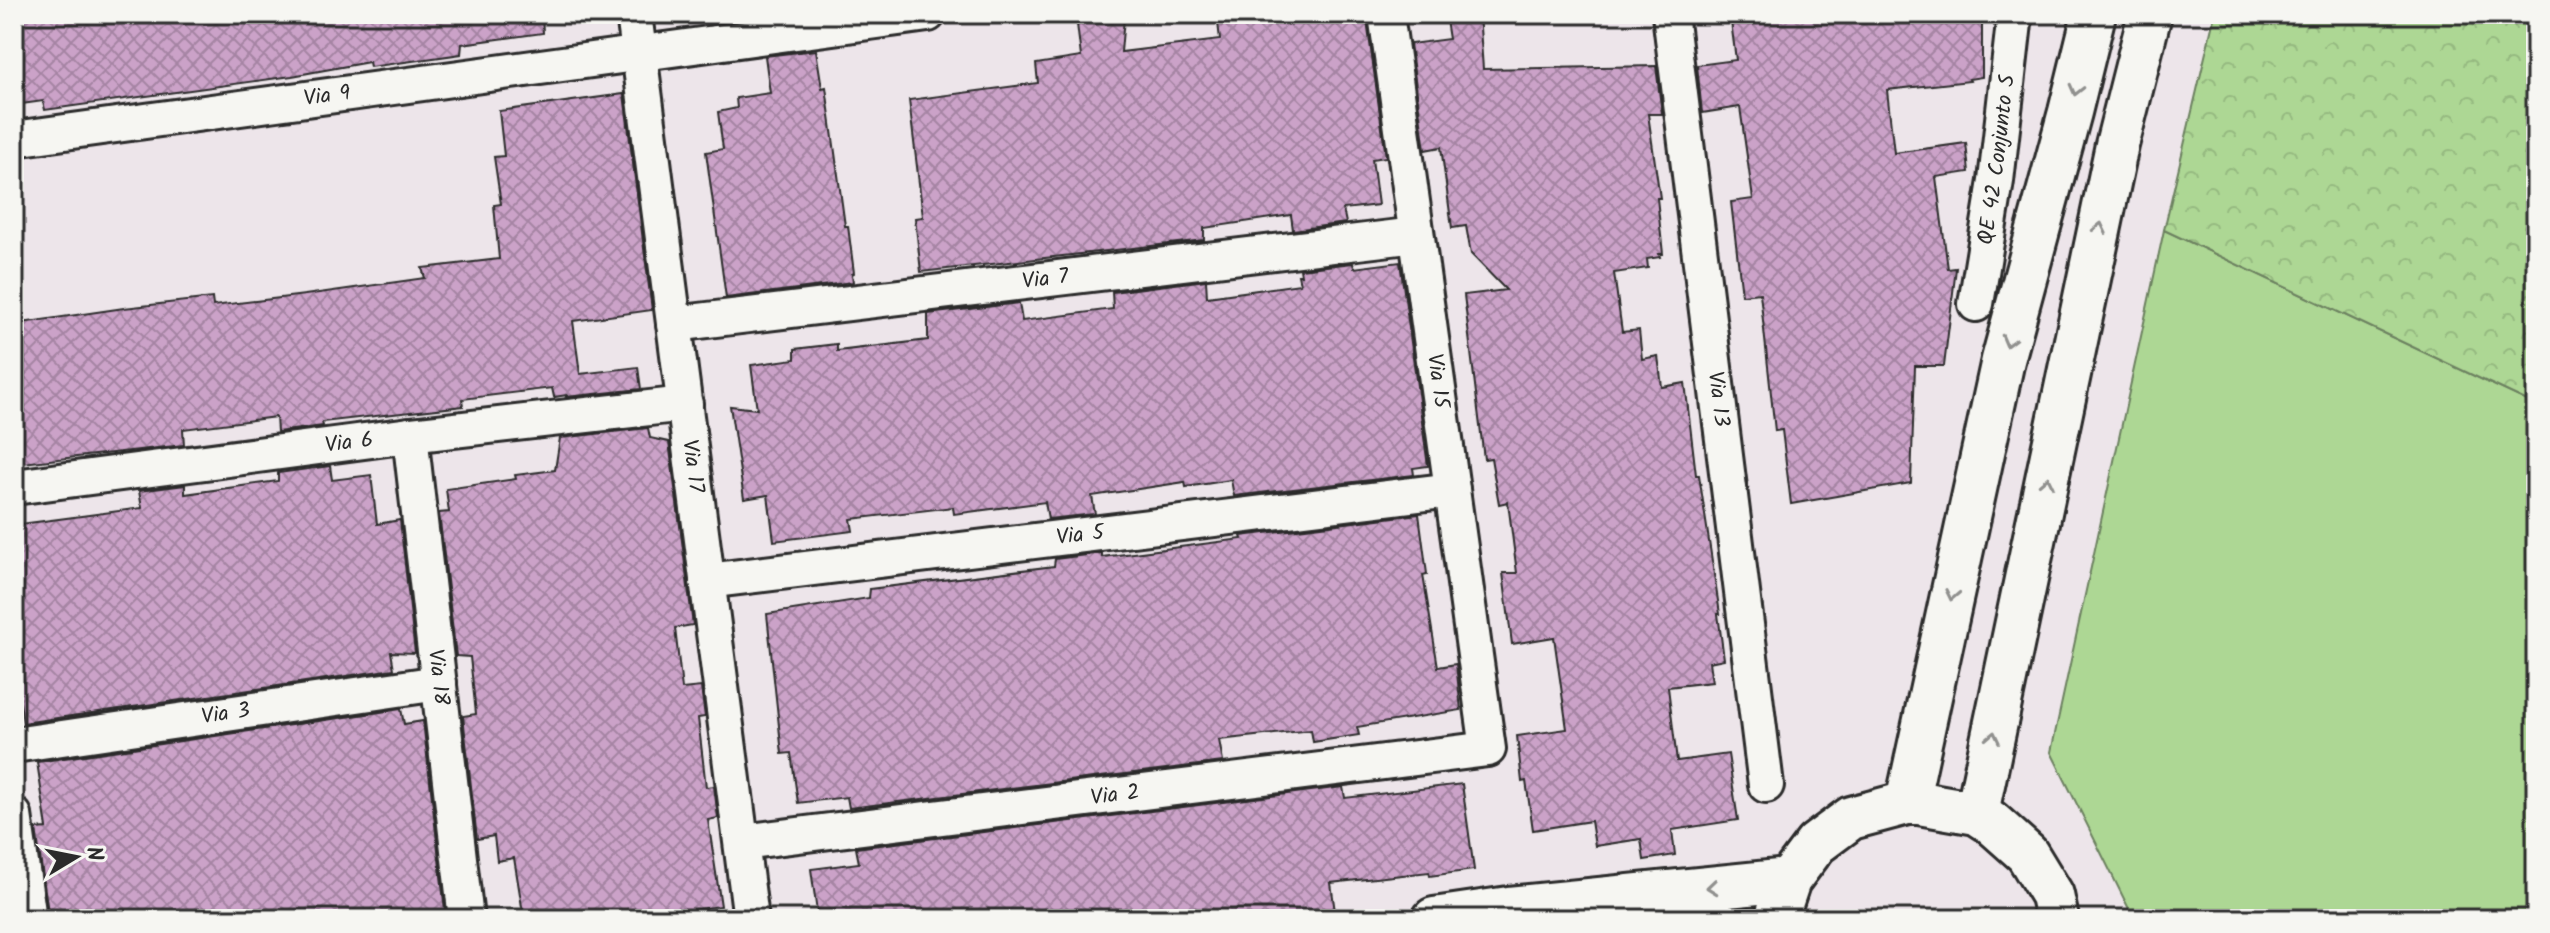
<svg xmlns="http://www.w3.org/2000/svg" width="2550" height="933" font-family="Kalam,sans-serif">
  <defs>
    <pattern id="forest-crowns" width="20" height="18" patternUnits="userSpaceOnUse" patternTransform="scale(2)"><rect width="20" height="18" fill="#add794"/><path d="M2 6a3 3 0 1 1 6 0M12 15a3 3 0 1 1 6 0" fill="none" stroke="#95b980"/></pattern>
    <pattern id="building-cross-hatch" width="8" height="8" patternUnits="userSpaceOnUse" patternTransform="scale(2)"><rect width="8" height="8" fill="#cba2c8"/><path d="M0 0l8 8M0 8l8-8" fill="none" stroke="#a584a3"/></pattern>
  </defs>
  <rect width="100%" height="100%" fill="#ede5ea"/>
  <filter id="ink" filterUnits="userSpaceOnUse"><feTurbulence type="fractalNoise" baseFrequency=".0125" numOctaves="2"/><feDisplacementMap in="SourceGraphic" scale="16" xChannelSelector="R" yChannelSelector="G"/><feConvolveMatrix kernelMatrix="1 2 1 2 8 2 1 2 1" color-interpolation-filters="sRGB"/></filter>
  <g filter="url(#ink)">
    <!-- green -->
    <path fill="#add794" stroke="#6c8160" stroke-width="2" d="M 2164,230 L 2536,405 L 2536,919 L 2134,919 L 2051,752 Z"/>
    <!-- forest -->
    <path fill="url(#forest-crowns)" stroke="#6c8160" stroke-width="2" d="M 2215,14 L 2536,14 L 2536,405 L 2164,230 Z"/>
    <!-- building -->
    <g fill="url(#building-cross-hatch)" stroke="#2b2b2b" stroke-width="2">
      <path d="M 14,14 L 542,14 L 543,33 L 462,44 L 461,54 L 370,67 L 369,62 L 292,76 L 45,110 L 43,101 L 14,105 Z"/>
      <path d="M 1217,14 L 1366,14 L 1386,157 L 1372,159 L 1378,205 L 1343,209 L 1346,223 L 1293,230 L 1291,215 L 1204,228 L 1204,240 L 921,272 L 915,218 L 923,217 L 909,100 L 1038,83 L 1036,64 L 1081,57 L 1077,24 L 1124,18 L 1121,52 L 1220,40 Z"/>
      <path d="M 1445,14 L 1479,14 L 1483,69 L 1656,66 L 1662,114 L 1648,114 L 1660,198 L 1657,198 L 1663,254 L 1659,254 L 1660,257 L 1647,259 L 1648,268 L 1614,273 L 1622,332 L 1639,330 L 1642,359 L 1658,356 L 1662,387 L 1685,383 L 1696,475 L 1699,475 L 1720,614 L 1718,614 L 1724,659 L 1709,662 L 1712,682 L 1668,687 L 1677,761 L 1728,754 L 1738,820 L 1672,830 L 1675,855 L 1644,860 L 1641,839 L 1595,846 L 1591,821 L 1533,830 L 1526,781 L 1522,782 L 1517,736 L 1567,729 L 1554,637 L 1512,644 L 1503,573 L 1517,573 L 1508,502 L 1499,504 L 1491,458 L 1484,459 L 1464,295 L 1506,290 L 1471,254 L 1466,226 L 1452,228 L 1441,147 L 1425,150 L 1410,44 L 1449,39 Z"/>
      <path d="M 1730,14 L 1982,14 L 1982,77 L 1969,79 L 1970,81 L 1887,90 L 1894,153 L 1966,143 L 1969,172 L 1936,177 L 1948,269 L 1956,268 L 1944,366 L 1915,366 L 1911,483 L 1791,504 L 1782,430 L 1775,431 L 1760,293 L 1742,295 L 1731,202 L 1753,199 L 1740,107 L 1702,113 L 1697,65 L 1736,60 Z"/>
      <path d="M 816,50 L 822,88 L 826,87 L 845,226 L 848,226 L 854,273 L 852,274 L 853,282 L 726,298 L 706,152 L 723,149 L 718,112 L 737,108 L 736,98 L 770,93 L 765,56 Z"/>
      <path d="M 624,94 L 652,310 L 573,321 L 580,374 L 638,367 L 641,389 L 566,397 L 567,395 L 554,397 L 552,388 L 462,399 L 463,406 L 322,422 L 323,426 L 277,432 L 276,417 L 183,429 L 184,445 L 14,464 L 14,324 L 124,308 L 212,298 L 213,306 L 305,295 L 425,278 L 422,268 L 499,259 L 494,205 L 501,204 L 494,157 L 504,156 L 499,111 Z"/>
      <path d="M 1400,262 L 1428,466 L 1413,468 L 1414,475 L 1234,496 L 1231,480 L 1186,487 L 1185,482 L 1092,496 L 1095,514 L 1048,519 L 1045,502 L 954,514 L 953,507 L 851,519 L 853,531 L 774,541 L 768,495 L 744,499 L 730,406 L 757,409 L 751,365 L 795,359 L 795,349 L 837,344 L 837,351 L 928,340 L 928,314 L 1019,303 L 1022,321 L 1113,309 L 1112,292 L 1206,280 L 1207,297 L 1300,284 L 1298,275 L 1301,275 L 1300,269 L 1353,263 L 1354,268 Z"/>
      <path d="M 648,428 L 650,438 L 669,442 L 693,625 L 675,628 L 682,689 L 701,687 L 705,717 L 698,718 L 706,787 L 714,786 L 718,818 L 708,820 L 721,906 L 627,919 L 524,919 L 514,858 L 497,861 L 494,836 L 477,839 L 463,716 L 476,714 L 470,657 L 456,656 L 439,513 L 449,512 L 446,489 L 516,479 L 515,475 L 555,470 L 560,438 Z"/>
      <path d="M 330,466 L 332,480 L 371,475 L 377,524 L 400,520 L 415,653 L 391,652 L 394,669 L 23,723 L 14,659 L 14,525 L 142,508 L 139,491 L 185,485 L 185,494 L 278,481 L 278,473 Z"/>
      <path d="M 1419,514 L 1427,574 L 1423,575 L 1438,667 L 1456,664 L 1461,710 L 1357,727 L 1359,735 L 1313,742 L 1311,730 L 1219,740 L 1223,762 L 849,808 L 847,797 L 798,803 L 791,753 L 782,754 L 767,614 L 869,598 L 870,589 L 1054,566 L 1055,559 L 1102,553 L 1102,557 L 1242,539 L 1241,536 Z"/>
      <path d="M 401,709 L 404,724 L 423,721 L 446,919 L 400,919 L 400,915 L 367,919 L 49,919 L 36,829 L 47,828 L 37,762 Z"/>
      <path d="M 1462,784 L 1474,870 L 1430,876 L 1429,872 L 1331,883 L 1336,919 L 818,919 L 811,869 L 859,863 L 856,848 L 1343,787 L 1345,798 Z"/>
    </g>
    <g fill="none" stroke-linecap="round" stroke-linejoin="round">
      <defs>
        <g id="minor">
          <path id="s1" d="M 634,14 L 751,919"/>
          <path id="s2" d="M 1670,14 L 1766,785"/>
          <path id="s3" d="M 14,139 L 928,14"/>
          <path id="s4" d="M 1976,304 L 1996,181 L 2015,14"/>
          <path id="s5" d="M 674,324 L 1416,235"/>
          <path id="s6" d="M 410,435 L 466,919"/>
          <path id="s7" d="M 14,487 L 410,435 L 685,404"/>
          <path id="s8" d="M 707,581 L 1452,490"/>
          <path id="s9" d="M 14,745 L 439,683"/>
          <path d="M 14,815 L 29,919"/>
          <path id="s10" d="M 742,842 L 1488,749 L 1386,14"/>
        </g>
        <g id="tertiary">
          <path d="M 1907,803 L 2003,360 L 2070,112 L 2094,14"/>
          <path d="M 1977,813 L 2117,145 L 2150,14"/>
          <path d="M 1434,919 L 1509,908 L 1789,880"/>
          <path d="M 1776,919 L 1789,880 L 1816,844 L 1851,818 L 1907,803 L 1919,803 L 1977,813 L 1991,822 L 2027,854 L 2052,895 L 2057,919"/>
        </g>
      </defs>
      <!-- minor casing -->
      <use href="#minor" stroke="#2b2b2b" stroke-width="40"/>
      <!-- tertiary casing -->
      <use href="#tertiary" stroke="#2b2b2b" stroke-width="48"/>
      <!-- minor -->
      <use href="#minor" stroke="#f6f6f2" stroke-width="34"/>
      <!-- tertiary -->
      <use href="#tertiary" stroke="#f6f6f2" stroke-width="42"/>
    </g>
    <!-- one-way arrows -->
    <defs><path id="oneway-chevron" d="M-2-3.5L2.5 0L-2 3.5" fill="none" stroke-width="1.6" stroke-linecap="round" stroke-linejoin="round" transform="scale(2)"/></defs>
    <g stroke="#90908e">
      <use href="#oneway-chevron" transform="translate(2076 90) rotate(104)"/>
      <use href="#oneway-chevron" transform="translate(2100 228) rotate(-78)"/>
      <use href="#oneway-chevron" transform="translate(2008 341) rotate(105)"/>
      <use href="#oneway-chevron" transform="translate(2047 482) rotate(-78)"/>
      <use href="#oneway-chevron" transform="translate(1952 595) rotate(102)"/>
      <use href="#oneway-chevron" transform="translate(1993 737) rotate(-78)"/>
      <use href="#oneway-chevron" transform="translate(1712 887) rotate(174)"/>
    </g>
  </g>
  <g text-anchor="middle" dominant-baseline="central" stroke-width="6" stroke-linejoin="round" paint-order="stroke">
    <!-- street labels -->
    <g font-size="22" fill="#2b2b2b" stroke="#f6f6f2">
      <text stroke="none"><textPath href="#s3" startOffset="316">Via 9</textPath></text>
      <text stroke="none"><textPath href="#s4" startOffset="146">QE 42 Conjunto S</textPath></text>
      <text stroke="none"><textPath href="#s5" startOffset="374">Via 7</textPath></text>
      <text transform="translate(1437 381) rotate(82)">Via 15</text>
      <text stroke="none"><textPath href="#s2" startOffset="388">Via 13</textPath></text>
      <text stroke="none"><textPath href="#s7" startOffset="338">Via 6</textPath></text>
      <text stroke="none"><textPath href="#s1" startOffset="456">Via 17</textPath></text>
      <text stroke="none"><textPath href="#s8" startOffset="376">Via 5</textPath></text>
      <text stroke="none"><textPath href="#s6" startOffset="244">Via 18</textPath></text>
      <text stroke="none"><textPath href="#s9" startOffset="214">Via 3</textPath></text>
      <text stroke="none"><textPath href="#s10" startOffset="376">Via 2</textPath></text>
    </g>
  </g>
  <!-- margin -->
  <rect width="2550" height="933" fill="none" stroke="#f6f6f2" stroke-width="48"/>
  <rect x="24" y="24" width="2502" height="885" fill="none" stroke="#2b2b2b" stroke-width="3" filter="url(#ink)"/>
  <!-- north arrow -->
  <g transform="translate(76 857) rotate(80)" stroke="#f6f6f2" stroke-width="6" paint-order="stroke">
  <path d="M0-6L14 30L0 20L-14 30Z" fill="#2b2b2b"/>
  <text y="-12" font-size="22" font-weight="bold" text-anchor="middle" fill="#2b2b2b">N</text>
  </g>
</svg>
